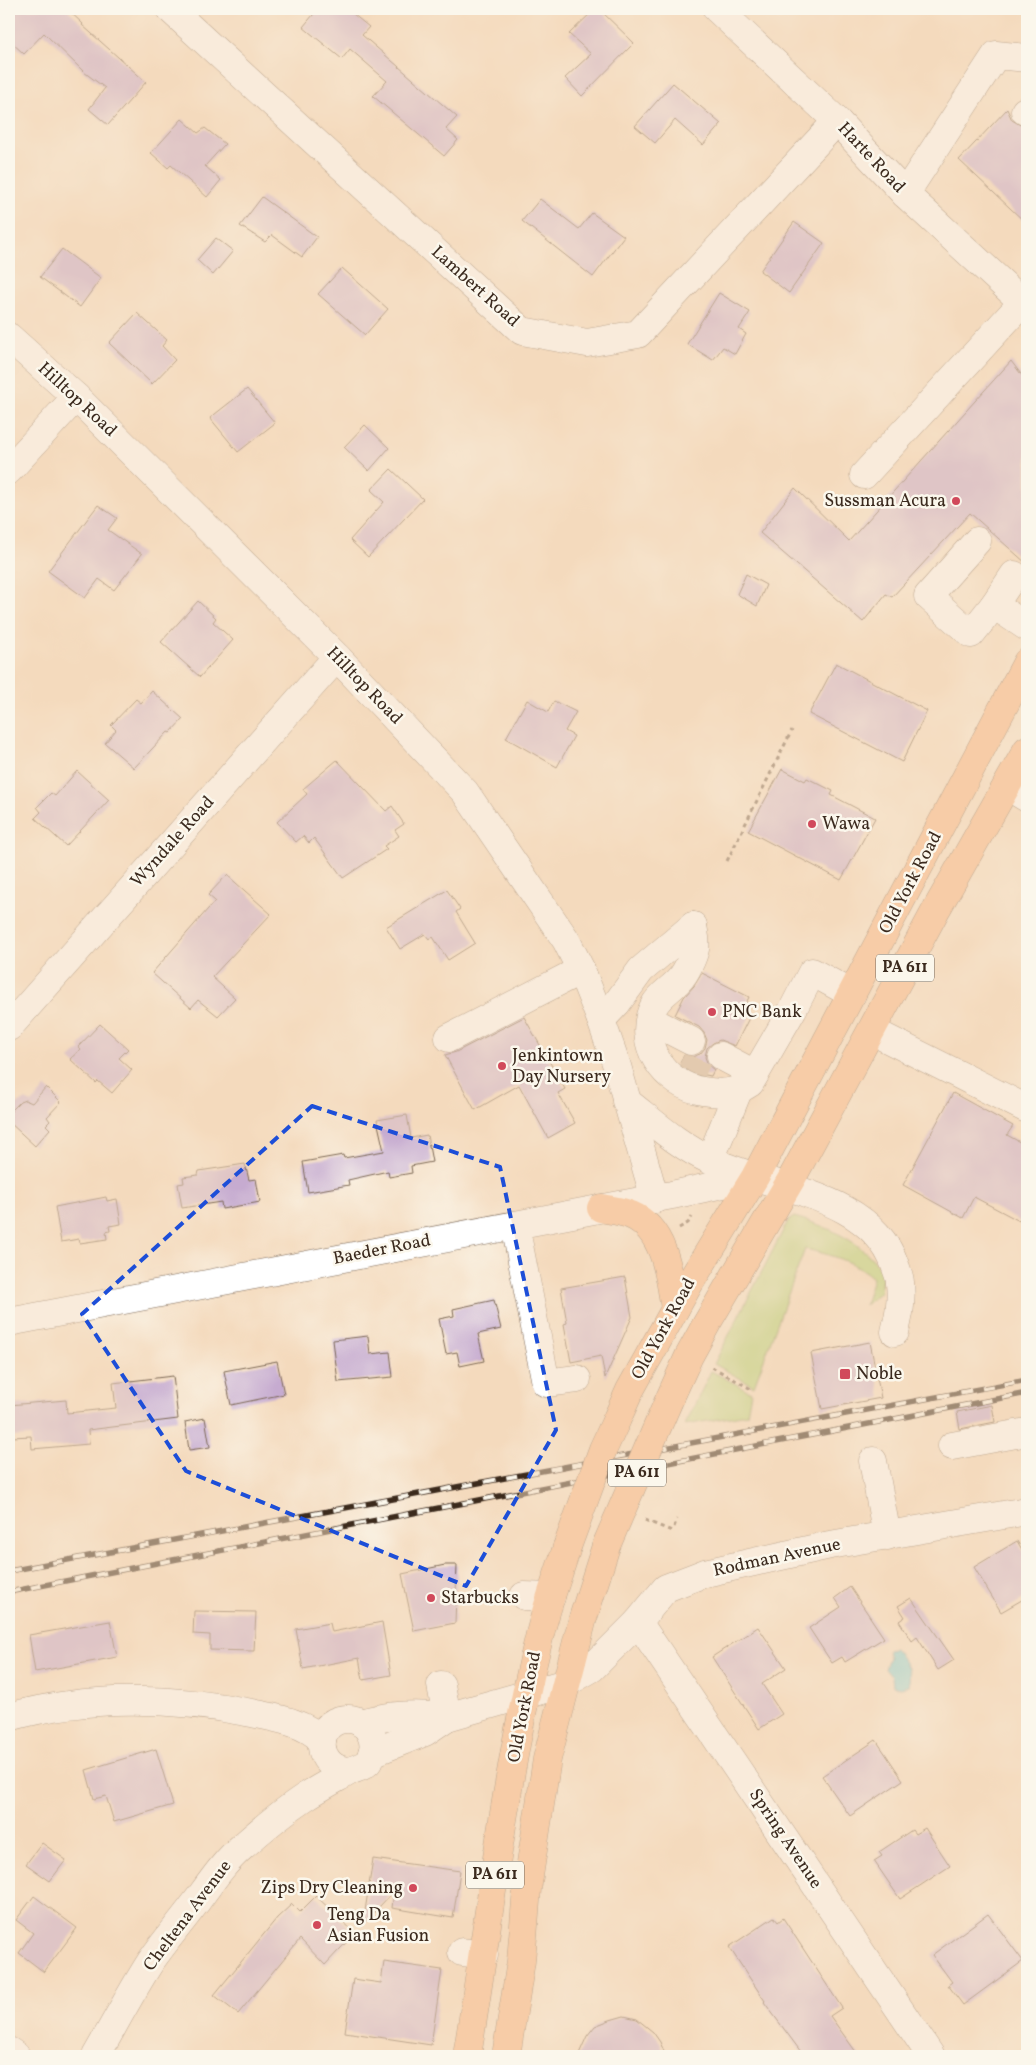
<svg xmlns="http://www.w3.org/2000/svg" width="1036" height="2065" font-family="Vollkorn,serif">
  <rect width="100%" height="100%" fill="#fbf7ec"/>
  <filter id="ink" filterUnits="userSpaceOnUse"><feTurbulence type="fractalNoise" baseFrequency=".02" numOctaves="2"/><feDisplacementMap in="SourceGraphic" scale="10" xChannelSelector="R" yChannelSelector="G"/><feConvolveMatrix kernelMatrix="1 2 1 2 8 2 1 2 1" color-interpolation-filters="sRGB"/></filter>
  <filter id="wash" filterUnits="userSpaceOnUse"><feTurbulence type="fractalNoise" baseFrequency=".0096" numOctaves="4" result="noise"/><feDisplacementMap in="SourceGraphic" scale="20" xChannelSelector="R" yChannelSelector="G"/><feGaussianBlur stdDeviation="1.12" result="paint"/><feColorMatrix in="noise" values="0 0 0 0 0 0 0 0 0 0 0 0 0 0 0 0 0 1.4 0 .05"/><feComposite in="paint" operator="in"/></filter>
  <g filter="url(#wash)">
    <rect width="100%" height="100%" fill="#f4dabd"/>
    <!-- green -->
    <g fill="#b5d278" stroke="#787e4b">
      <path d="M 794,1217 C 828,1226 863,1242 883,1272 L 880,1292 L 865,1305 L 873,1278 C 856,1262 828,1254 805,1249 L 754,1386 L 714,1364 L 788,1221 Z"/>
      <path d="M 711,1371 L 751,1392 L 747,1414 L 685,1425 Z"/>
    </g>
    <!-- water -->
    <path fill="#5dc9d4" stroke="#4c7a79" d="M 894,1649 C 905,1661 913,1670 908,1686 L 901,1688 L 893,1686 L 892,1677 L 885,1669 L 889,1658 L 887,1650 Z"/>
    <g id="blocks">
      <!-- building -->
      <g fill="#c6abd0">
        <path d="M 9,9 L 67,9 L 83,24 L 82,25 L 146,82 L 108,125 L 89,109 L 105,88 L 84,72 L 44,33 L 24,54 L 9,40 Z"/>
        <path d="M 318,9 L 347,9 L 369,27 L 362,35 L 457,117 L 446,129 L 458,140 L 444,156 L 373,96 L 387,81 L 350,49 L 342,59 L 303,27 Z"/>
        <path d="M 595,9 L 599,9 L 634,43 L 582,96 L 565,78 L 591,54 L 569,34 Z"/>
        <path d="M 673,83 L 721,124 L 703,145 L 675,120 L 655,143 L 635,126 Z"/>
        <path d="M 1007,109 L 1012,120 L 1027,129 L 1027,224 L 959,160 Z"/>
        <path d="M 182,119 L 198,133 L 205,128 L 225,144 L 205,166 L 221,180 L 207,197 L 171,165 L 168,168 L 151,153 Z"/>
        <path d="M 262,197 L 317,237 L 302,257 L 272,235 L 265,242 L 240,226 Z"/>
        <path d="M 540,199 L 579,229 L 592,213 L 624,236 L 593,277 L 522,221 Z"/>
        <path d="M 794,222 L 824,243 L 789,293 L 760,271 Z"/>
        <path d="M 216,238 L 233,251 L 213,275 L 197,260 Z"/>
        <path d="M 62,249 L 101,278 L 80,307 L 40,277 Z"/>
        <path d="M 342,268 L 388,309 L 365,335 L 318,294 Z"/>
        <path d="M 719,293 L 750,312 L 739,329 L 746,334 L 735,354 L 723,347 L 713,360 L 687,344 Z"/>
        <path d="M 137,313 L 167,340 L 162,346 L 175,360 L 152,384 L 109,343 Z"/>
        <path d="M 1011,361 L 1027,382 L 1027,564 L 970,513 L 892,597 L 886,594 L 863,622 L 760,533 L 795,488 L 849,541 Z"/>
        <path d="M 247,389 L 275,423 L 238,452 L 210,418 Z"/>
        <path d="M 365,425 L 389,448 L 369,471 L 344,447 Z"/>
        <path d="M 391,469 L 423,499 L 368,557 L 350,540 L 384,502 L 371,490 Z"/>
        <path d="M 98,505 L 117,518 L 108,530 L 142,554 L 114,590 L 99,579 L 85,598 L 48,571 Z"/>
        <path d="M 746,574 L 766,585 L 757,606 L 737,594 Z"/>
        <path d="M 198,601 L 216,618 L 213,622 L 233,640 L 200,677 L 161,642 Z"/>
        <path d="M 836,663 L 927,711 L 902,762 L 809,714 Z"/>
        <path d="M 152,691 L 183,719 L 170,733 L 168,732 L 134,768 L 105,743 L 116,730 L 111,725 L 136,699 L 141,703 Z"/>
        <path d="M 527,700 L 548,712 L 554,701 L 576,712 L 565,731 L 574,736 L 557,767 L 506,738 Z"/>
        <path d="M 337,760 L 386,811 L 392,806 L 404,824 L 395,830 L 399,836 L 384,846 L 387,849 L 343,878 L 314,838 L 309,843 L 303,836 L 296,842 L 277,822 L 307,794 L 303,789 Z"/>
        <path d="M 782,769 L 805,781 L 807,778 L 833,791 L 831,795 L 875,818 L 841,880 L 748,831 Z"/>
        <path d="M 77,771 L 109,800 L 66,846 L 35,818 L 41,812 L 37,807 L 51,793 L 55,796 Z"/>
        <path d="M 227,875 L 271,914 L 212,977 L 235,998 L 218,1016 L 198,1000 L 191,1008 L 152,973 L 215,901 L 208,895 Z"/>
        <path d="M 447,890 L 460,909 L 456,912 L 475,943 L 448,960 L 433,937 L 429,939 L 425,934 L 400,949 L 386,927 Z"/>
        <path d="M 702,973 L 749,997 L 743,1010 L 751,1014 L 735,1046 L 720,1040 L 713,1043 L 707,1048 L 705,1057 L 708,1065 L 714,1070 L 711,1076 L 695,1073 L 680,1063 L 684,1055 L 692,1057 L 700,1054 L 705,1048 L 707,1040 L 704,1033 L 699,1027 L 675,1015 L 684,997 L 694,986 Z"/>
        <path d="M 524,1017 L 565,1089 L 558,1093 L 575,1123 L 548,1138 L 519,1085 L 475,1110 L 445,1055 L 456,1052 Z"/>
        <path d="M 100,1024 L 128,1049 L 119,1058 L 132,1070 L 112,1093 L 98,1081 L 96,1083 L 70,1059 L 81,1049 L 78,1047 Z"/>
        <path d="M 46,1087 L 61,1102 L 47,1117 L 50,1121 L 46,1125 L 50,1129 L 35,1146 L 9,1122 L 9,1113 L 20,1102 L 25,1100 L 32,1103 Z"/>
        <path d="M 953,1093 L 1013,1126 L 1007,1135 L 1027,1146 L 1027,1225 L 974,1197 L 963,1218 L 903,1185 Z"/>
        <path d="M 407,1115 L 411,1138 L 427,1135 L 432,1162 L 411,1166 L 412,1173 L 389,1177 L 388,1171 L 348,1180 L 349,1185 L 308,1192 L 303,1162 L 343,1155 L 344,1158 L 384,1151 L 377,1120 Z"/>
        <path d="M 245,1164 L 249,1180 L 256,1179 L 260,1202 L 222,1209 L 221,1202 L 182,1208 L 178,1184 L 184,1183 L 183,1177 L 198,1175 L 199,1171 Z"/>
        <path d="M 106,1197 L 107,1201 L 117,1199 L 121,1224 L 109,1226 L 110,1231 L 106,1232 L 107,1239 L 80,1243 L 79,1239 L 61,1242 L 55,1207 Z"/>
        <path d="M 625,1277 L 632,1317 L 605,1378 L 601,1356 L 571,1362 L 564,1324 L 567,1323 L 561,1288 Z"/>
        <path d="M 494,1300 L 501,1329 L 478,1334 L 484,1361 L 460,1366 L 457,1352 L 446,1354 L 439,1319 L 454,1316 L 453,1309 Z"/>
        <path d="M 368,1336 L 370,1354 L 390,1352 L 393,1377 L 338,1382 L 333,1340 Z"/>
        <path d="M 870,1342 L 881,1398 L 822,1409 L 811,1353 Z"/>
        <path d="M 277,1361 L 284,1394 L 231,1405 L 224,1371 Z"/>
        <path d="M 173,1376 L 178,1419 L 88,1430 L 89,1444 L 32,1449 L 31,1436 L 12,1437 L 9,1405 L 66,1400 L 67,1413 L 116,1408 L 113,1383 Z"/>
        <path d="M 992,1405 L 995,1422 L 960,1429 L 957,1412 Z"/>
        <path d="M 205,1418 L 210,1447 L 189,1450 L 185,1422 Z"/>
        <path d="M 1017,1541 L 1027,1558 L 1027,1597 L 1001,1612 L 974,1567 Z"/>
        <path d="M 445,1565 L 457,1565 L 455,1623 L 414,1631 L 402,1574 Z"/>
        <path d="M 850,1587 L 884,1638 L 845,1662 L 842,1657 L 832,1663 L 809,1628 L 841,1607 L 835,1598 Z"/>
        <path d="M 911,1598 L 954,1660 L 938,1670 L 917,1637 L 912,1641 L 899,1621 L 905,1617 L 898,1606 Z"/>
        <path d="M 194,1611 L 256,1612 L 254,1651 L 210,1650 L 210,1635 L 193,1634 Z"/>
        <path d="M 110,1621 L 117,1657 L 35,1672 L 29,1635 Z"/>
        <path d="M 382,1622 L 391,1675 L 363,1680 L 359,1658 L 303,1669 L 296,1629 L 330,1623 L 332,1632 Z"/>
        <path d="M 758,1627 L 786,1668 L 762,1684 L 782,1714 L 759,1729 L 712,1657 Z"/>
        <path d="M 876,1740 L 903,1780 L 850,1816 L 822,1776 Z"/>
        <path d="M 156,1749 L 173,1805 L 114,1822 L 106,1796 L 94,1799 L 86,1770 Z"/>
        <path d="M 925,1828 L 950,1866 L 900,1899 L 874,1861 L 882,1856 L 879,1852 L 912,1830 L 915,1834 Z"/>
        <path d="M 42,1843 L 66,1860 L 50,1881 L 26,1864 Z"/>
        <path d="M 373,1859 L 460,1871 L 453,1918 L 392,1908 L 394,1891 L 363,1924 Z"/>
        <path d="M 34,1896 L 77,1928 L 44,1972 L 19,1953 L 33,1933 L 16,1920 Z"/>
        <path d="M 316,1896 L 355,1933 L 325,1965 L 300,1939 L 238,2014 L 214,1995 L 277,1918 L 292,1904 L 300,1912 Z"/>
        <path d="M 988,1914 L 1023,1961 L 963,2005 L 948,1985 L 952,1982 L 932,1955 Z"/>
        <path d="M 774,1917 L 778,1922 L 783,1918 L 842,2008 L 830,2016 L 859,2056 L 804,2056 L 764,2002 L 765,2001 L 729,1947 Z"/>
        <path d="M 384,1962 L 442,1970 L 431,2045 L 345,2032 L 353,1979 L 381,1983 Z"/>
        <path d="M 624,2016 L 637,2019 L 653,2032 L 660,2042 L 666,2056 L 578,2056 L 587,2036 L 595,2026 L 610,2020 Z"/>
      </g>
    </g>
  </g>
  <g filter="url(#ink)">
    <use href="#blocks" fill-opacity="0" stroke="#7c6856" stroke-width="1"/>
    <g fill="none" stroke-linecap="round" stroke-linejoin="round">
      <!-- minor-tunnel -->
      <path stroke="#cfb79d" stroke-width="28" stroke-dasharray="28 14" stroke-linecap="butt" d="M 679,1065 L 709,1080"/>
      <defs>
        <g id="minor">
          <path d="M 170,9 L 522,331 L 587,343 L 638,334 L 837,121"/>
          <path d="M 717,9 L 837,121 L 905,194 L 1027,306"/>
          <path d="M 1025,111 L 1027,112"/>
          <path d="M 905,194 L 996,55 L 1027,58"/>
          <path d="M 9,337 L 76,397 L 337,657 L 465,792 L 566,940 L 581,970 L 601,1020 L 617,1066 L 655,1199"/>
          <path d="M 9,470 L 76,397"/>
          <path d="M 864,475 L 1023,302"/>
          <path d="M 977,541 L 928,596 L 971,634 L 994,605"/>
          <path d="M 1014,575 L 994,605 L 1027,627"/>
          <path d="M 1007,786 L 1027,798"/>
          <path d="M 693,926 C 694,933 697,942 695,949 C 693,957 686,973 680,979 C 672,989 660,994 654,1006 C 635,1043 665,1086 703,1091 C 721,1094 734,1094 750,1083 L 793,1009 L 812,972 L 852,994"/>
          <path d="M 601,1020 L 617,1003 L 641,970 L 693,926"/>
          <path d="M 650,1020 L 691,1041"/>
          <path d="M 9,1027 L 337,657"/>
          <path d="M 872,1031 L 1027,1109"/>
          <path d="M 449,1038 L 581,970"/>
          <path d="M 721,1056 L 755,1074"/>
          <path d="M 626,1101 C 653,1122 679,1146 710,1160 C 769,1189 870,1193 895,1265 C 897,1271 900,1277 900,1283 C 902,1300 899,1315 895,1332"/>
          <path d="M 710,1160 L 738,1091"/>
          <path d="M 515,1225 L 546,1383 L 577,1379"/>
          <path d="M 9,1322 L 672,1195 L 755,1177"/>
          <path d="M 952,1446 L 1027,1432"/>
          <path d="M 873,1461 L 887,1536"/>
          <path d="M 524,1596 L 551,1597"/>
          <path d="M 638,1622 L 931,2056"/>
          <path d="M 441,1685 L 447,1717"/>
          <path d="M 9,1717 C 87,1695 173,1697 252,1713 C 276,1718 304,1722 322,1740"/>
          <path d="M 361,1723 C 391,1714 416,1714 447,1717"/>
          <path d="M 372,1753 L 425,1732 L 447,1717 L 566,1683 L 592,1668 L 638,1622 L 666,1588 L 705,1573 L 830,1545 L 1027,1511"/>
          <path d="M 462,1952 L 484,1955"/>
          <path d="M 9,2051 L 16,2056"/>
          <path d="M 96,2056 C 114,2025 131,1992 151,1961 C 165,1941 182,1921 197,1901 C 211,1882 225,1861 243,1846 C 262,1829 284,1811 305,1797 C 319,1788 334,1780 348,1772 C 355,1768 362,1768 368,1762 C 381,1745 369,1717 346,1719 C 312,1721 314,1770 350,1771"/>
        </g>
        <g id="highway">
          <path d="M 601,1208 C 610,1210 622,1211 631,1215 C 665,1229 670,1277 675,1309"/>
          <path d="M 669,1400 L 689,1356 L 707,1323 L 792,1178 L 937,908 L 1027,750"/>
          <path d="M 616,1421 L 630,1390 L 689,1284 L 755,1177 L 1027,662"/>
          <path d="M 467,2056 C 490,1916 505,1773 540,1634 C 547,1605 558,1576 567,1547"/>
          <path d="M 506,2056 L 521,1961 L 527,1889 L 547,1759 L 583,1618 L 606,1546"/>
        </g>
      </defs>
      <!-- minor casing -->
      <use href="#minor" stroke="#7c6856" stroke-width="29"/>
      <!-- highway casing -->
      <use href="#highway" stroke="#7c6856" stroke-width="29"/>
      <!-- path -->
      <g stroke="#7c6856" stroke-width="3" stroke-dasharray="4 4" stroke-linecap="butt">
        <path d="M 727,861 L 792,730"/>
        <path d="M 679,1228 L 688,1223 L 692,1217"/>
        <path d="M 712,1367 L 753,1390"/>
        <path d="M 645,1520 L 672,1531"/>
        <path d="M 674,1527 L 677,1519"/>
      </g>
      <!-- minor -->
      <use href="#minor" stroke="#fff" stroke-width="28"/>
      <!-- highway -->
      <use href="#highway" stroke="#fabb8c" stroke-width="28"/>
      <defs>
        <g id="rail">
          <path d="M 9,1571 L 1027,1380"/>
          <path d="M 9,1592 L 1027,1393"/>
        </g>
      </defs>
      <!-- rail casing -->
      <use href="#rail" stroke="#3b2a1e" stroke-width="5.5"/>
      <!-- rail -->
      <use href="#rail" stroke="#fbf7ec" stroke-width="4" stroke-dasharray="11" stroke-linecap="butt"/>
      <defs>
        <g id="highway-bridge">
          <path d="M 606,1546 L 669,1400"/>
          <path d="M 567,1547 L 603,1449 L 616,1421"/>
        </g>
      </defs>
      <!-- highway-bridge casing -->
      <use href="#highway-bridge" stroke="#7c6856" stroke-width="29" stroke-linecap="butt"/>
      <!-- highway-bridge -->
      <use href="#highway-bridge" stroke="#fabb8c" stroke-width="28"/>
    </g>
  </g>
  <!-- marked area -->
  <path d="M0 0H1036V2065H0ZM 312,1106 L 500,1167 L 556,1430 L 466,1586 L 186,1471 L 82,1314 Z" fill="#f4dabd" fill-opacity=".55" fill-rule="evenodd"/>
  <path fill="none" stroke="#1d4ed8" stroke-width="4" stroke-dasharray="10 6" stroke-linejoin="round" d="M 312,1106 L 500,1167 L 556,1430 L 466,1586 L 186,1471 L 82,1314 Z"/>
  <!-- markers -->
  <g fill="#d1495b" stroke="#fbf7ec" stroke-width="2">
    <circle cx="956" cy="501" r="5"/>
    <circle cx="812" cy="824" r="5"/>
    <circle cx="712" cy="1012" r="5"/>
    <circle cx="502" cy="1066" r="5"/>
    <rect x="839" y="1368" width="12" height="12" rx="2.5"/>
    <circle cx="431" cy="1598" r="5"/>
    <circle cx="413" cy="1888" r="5"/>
    <circle cx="317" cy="1925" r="5"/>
  </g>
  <g text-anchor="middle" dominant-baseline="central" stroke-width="5" stroke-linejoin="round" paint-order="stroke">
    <!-- shield labels -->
    <g fill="#fbf7ec" stroke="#75685c" stroke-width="1">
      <rect x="876" y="954.5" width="58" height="27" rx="4"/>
      <rect x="608" y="1459.5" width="58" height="27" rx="4"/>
      <rect x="466" y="1861.5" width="58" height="27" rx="4"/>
    </g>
    <g font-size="16" font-weight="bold" fill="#3b2a1e">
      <text x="905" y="968">PA 611</text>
      <text x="637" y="1473">PA 611</text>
      <text x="495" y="1875">PA 611</text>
    </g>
    <!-- street labels -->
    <g font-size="18" fill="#3b2a1e" stroke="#fbf7ec">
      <text transform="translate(871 158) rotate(47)">Harte Road</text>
      <text transform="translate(475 287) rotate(42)">Lambert Road</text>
      <text transform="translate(77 400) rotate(43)">Hilltop Road</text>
      <text transform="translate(364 686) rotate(46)">Hilltop Road</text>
      <text transform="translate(173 842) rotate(-48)">Wyndale Road</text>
      <text transform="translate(911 883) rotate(-62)">Old York Road</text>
      <text transform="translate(382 1250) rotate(-11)">Baeder Road</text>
      <text transform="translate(664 1329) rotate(-61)">Old York Road</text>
      <text transform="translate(777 1558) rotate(-12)">Rodman Avenue</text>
      <text transform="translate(525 1707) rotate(-79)">Old York Road</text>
      <text transform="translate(785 1839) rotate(56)">Spring Avenue</text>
      <text transform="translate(188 1916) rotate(-53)">Cheltena Avenue</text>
    </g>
    <!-- poi labels -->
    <g font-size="18" fill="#3b2a1e" stroke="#fbf7ec" text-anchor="start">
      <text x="946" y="501" text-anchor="end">Sussman Acura</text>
      <text x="822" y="824">Wawa</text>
      <text x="722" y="1012">PNC Bank</text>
      <text x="512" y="1056">Jenkintown<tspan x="512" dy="21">Day Nursery</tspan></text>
      <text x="856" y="1374">Noble</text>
      <text x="441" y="1598">Starbucks</text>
      <text x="403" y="1888" text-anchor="end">Zips Dry Cleaning</text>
      <text x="327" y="1915">Teng Da<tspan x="327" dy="21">Asian Fusion</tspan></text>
    </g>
  </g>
  <!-- margin -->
  <rect width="1036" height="2065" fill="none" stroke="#fbf7ec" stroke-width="30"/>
</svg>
